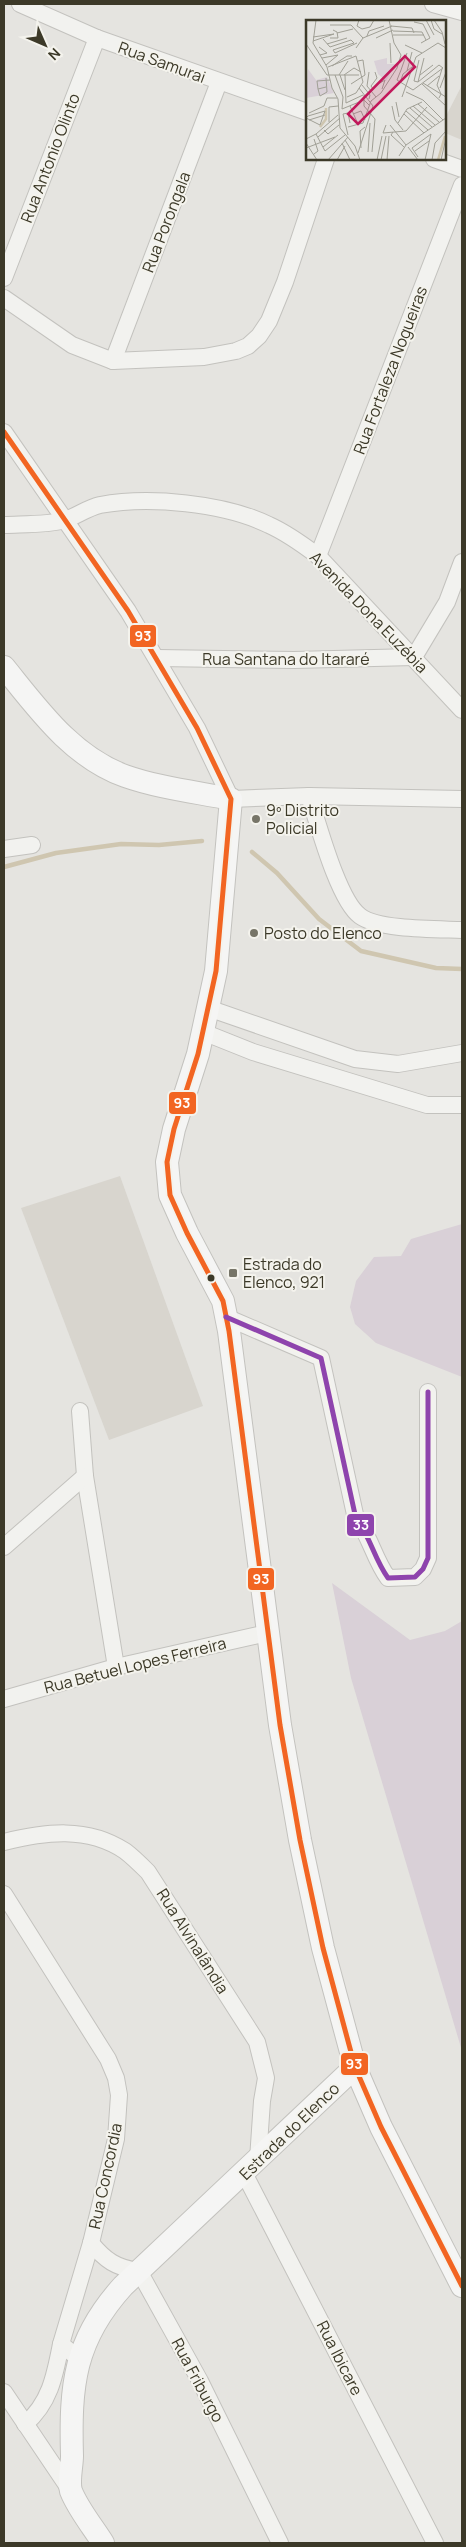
<svg xmlns="http://www.w3.org/2000/svg" width="466" height="2547" font-family="Manrope,sans-serif">
  <rect width="100%" height="100%" fill="#e5e4e0"/>
  <!-- built -->
  <g fill="#d8d5ce">
    <path d="M 462,85 L 462,140 L 445,133 L 445,118 Z"/>
    <path d="M 120,1176 L 203,1406 L 109,1440 L 21,1208 Z"/>
  </g>
  <!-- green -->
  <g fill="#d9d0d7">
    <path d="M 462,1224 L 462,1377 L 376,1343 L 355,1324 L 350,1307 L 356,1281 L 374,1257 L 401,1256 L 411,1239 Z"/>
    <path d="M 332,1583 L 410,1640 L 445,1631 L 462,1621 L 462,2051 L 351,1678 Z"/>
  </g>
  <g fill="none" stroke-linecap="round" stroke-linejoin="round">
    <!-- stream -->
    <g stroke="#cfc6b0" stroke-width="4.5">
      <path d="M 252,852 L 277,873 L 319,919 L 361,951 L 436,968 L 462,969"/>
      <path d="M 4,867 L 56,853 L 121,844 L 159,845 L 202,841"/>
    </g>
    <defs>
      <g id="street">
        <path d="M 20,4 L 97,38 L 307,112"/>
        <path d="M 433,4 L 462,12"/>
        <path d="M 434,159 L 462,169"/>
        <path d="M 4,278 L 97,38"/>
        <path d="M 4,298 L 72,345 L 113,361 L 204,357 L 236,351 L 248,346 L 259,336 L 269,321 L 285,282 L 326,159"/>
        <path d="M 113,361 L 219,82"/>
        <path d="M 4,432 L 128,611 L 197,728 L 231,799 L 309,796 L 462,799"/>
        <path d="M 4,525 C 21,524 49,525 65,520 C 77,516 87,508 100,505 C 149,496 224,503 269,525 C 287,533 302,544 318,556 L 462,710"/>
        <path d="M 318,556 L 462,185"/>
        <path d="M 158,658 L 294,660 L 414,657 L 447,602 L 462,562"/>
        <path d="M 309,796 C 318,823 338,900 360,916 C 378,930 438,929 462,930"/>
        <path d="M 4,849 L 32,845"/>
        <path d="M 208,1008 L 355,1059 L 398,1064 L 462,1053"/>
        <path d="M 203,1032 L 253,1052 L 427,1105 L 462,1105"/>
        <path d="M 226,1317 L 321,1358 L 356,1519 C 369,1533 374,1559 388,1578 L 415,1577 L 423,1569 L 428,1558 L 428,1392"/>
        <path d="M 80,1411 L 85,1476 L 116,1667"/>
        <path d="M 4,1547 L 85,1476"/>
        <path d="M 4,1699 L 116,1667 L 267,1633"/>
        <path d="M 4,1842 C 45,1832 87,1826 125,1851 C 133,1857 141,1865 148,1872 L 257,2042 L 266,2078 L 262,2101 L 258,2159"/>
        <path d="M 4,1894 L 108,2059 L 116,2078 L 119,2095 L 116,2139 L 91,2243 L 61,2344 L 78,2358"/>
        <path d="M 244,2173 L 435,2543"/>
        <path d="M 91,2243 C 105,2260 116,2268 139,2271 L 200,2381 L 280,2543"/>
        <path d="M 4,2392 L 70,2490"/>
        <path d="M 25,2424 C 50,2403 55,2375 61,2344"/>
      </g>
      <g id="secondary">
        <path d="M 4,667 C 38,709 72,757 125,776 C 159,788 196,792 231,799 L 216,971 L 198,1054 L 174,1129 L 167,1162 L 170,1195 L 187,1233 L 223,1301 L 229,1331 L 280,1725 L 300,1840 L 323,1948 L 355,2067 L 381,2127 L 462,2286"/>
        <path d="M 103,2543 C 93,2527 78,2509 71,2491 C 68,2481 72,2466 72,2456 C 70,2385 74,2340 123,2286 L 355,2067"/>
      </g>
    </defs>
    <!-- street casing -->
    <use href="#street" stroke="#c3c2be" stroke-width="18"/>
    <!-- secondary casing -->
    <use href="#secondary" stroke="#c3c2be" stroke-width="24"/>
    <!-- street -->
    <use href="#street" stroke="#f2f2ef" stroke-width="16"/>
    <!-- secondary -->
    <use href="#secondary" stroke="#f5f5f4" stroke-width="22"/>
    <defs>
      <path id="bus-1" d="M 4,432 L 128,611 L 197,728 L 231,799 L 216,971 L 198,1054 L 174,1129 L 167,1162 L 170,1195 L 187,1233 L 223,1301 L 229,1331 L 280,1725 L 300,1840 L 323,1948 L 355,2067 L 381,2127 L 462,2286"/>
      <path id="bus-2" d="M 226,1317 L 321,1358 L 356,1519 C 369,1533 374,1559 388,1578 L 415,1577 L 423,1569 L 428,1558 L 428,1392"/>
    </defs>
    <!-- bus-1 casing -->
    <use href="#bus-1" stroke="#f4f3ed" stroke-width="9"/>
    <!-- bus-2 casing -->
    <use href="#bus-2" stroke="#f4f3ed" stroke-width="9"/>
    <!-- bus-1 -->
    <use href="#bus-1" stroke="#f26522" stroke-width="5"/>
    <!-- bus-2 -->
    <use href="#bus-2" stroke="#8e44ad" stroke-width="5"/>
  </g>
  <!-- markers -->
  <g fill="#777568" stroke="#f4f3ed" stroke-width="2">
    <circle cx="256" cy="819" r="5"/>
    <circle cx="254" cy="933" r="5"/>
    <rect x="228" y="1268" width="10" height="10" rx="2.5"/>
  </g>
  <circle fill="#3c3928" stroke="#f4f3ed" stroke-width="2" cx="211" cy="1278" r="4.5"/>
  <g text-anchor="middle" dominant-baseline="central" stroke-width="4" stroke-linejoin="round" paint-order="stroke">
    <!-- street labels -->
    <g font-size="16" fill="#3c3928" stroke="#f4f3ed">
      <text transform="translate(162 62) rotate(20)">Rua Samurai</text>
      <text transform="translate(50 158) rotate(-69)">Rua Antonio Olinto</text>
      <text transform="translate(166 222) rotate(-69)">Rua Porongala</text>
      <text transform="translate(390 370) rotate(-69)">Rua Fortaleza Nogueiras</text>
      <text transform="translate(369 612) rotate(46)">Avenida Dona Euzébia</text>
      <text x="286" y="659">Rua Santana do Itararé</text>
      <text transform="translate(135 1665) rotate(-14)">Rua Betuel Lopes Ferreira</text>
      <text transform="translate(193 1941) rotate(58)">Rua Alvinalândia</text>
      <text transform="translate(289 2131) rotate(-44)">Estrada do Elenco</text>
      <text transform="translate(105 2176) rotate(-78)">Rua Concordia</text>
      <text transform="translate(340 2358) rotate(63)">Rua Ibicare</text>
      <text transform="translate(198 2380) rotate(62)">Rua Friburgo</text>
    </g>
    <!-- poi labels -->
    <g font-size="16" fill="#3c3928" stroke="#f4f3ed" text-anchor="start">
      <text x="266" y="810">9º Distrito<tspan x="266" dy="18">Policial</tspan></text>
      <text x="264" y="933">Posto do Elenco</text>
      <text x="243" y="1264">Estrada do<tspan x="243" dy="18">Elenco, 921</tspan></text>
    </g>
  </g>
  <!-- overview -->
  <g transform="translate(306 20)">
    <rect width="140" height="140" fill="#e5e4e0"/>
    <path d="M 81,38 L 81,44 L 89,44 L 80,61 L 72,54 L 68,41 ZM 2,49 L 10,60 L 21,57 L 28,73 L 0,78 Z" fill="#d9d0d7"/>
    <path fill="none" stroke="#cfc6b0" stroke-width="2.5" d="M 14,107 L 20,99 L 20,88M 132,140 L 139,116"/>
    <path fill="none" stroke="#a1a096" stroke-width="1" d="M 10,0 L 7,23 L 21,47 L 26,68 L 32,79 L 34,108 L 49,126 L 54,140M 53,0 L 51,6 L 56,9 L 64,7 L 68,0M 120,0 L 128,15M 125,0 L 128,9 L 136,14M 128,0 L 136,12 L 139,24M 108,2 L 117,4 L 124,18 L 115,23M 24,5 L 45,5 L 57,18M 85,6 L 106,8 L 108,13M 87,11 L 116,12 L 120,20M 31,13 L 47,9M 87,15 L 118,15M 61,16 L 63,11 L 78,6M 7,17 L 28,14M 24,18 L 32,18 L 31,12 L 27,10M 70,18 L 87,10M 17,19 L 24,27 L 45,20 L 48,23M 7,21 L 28,14M 84,23 L 85,43M 0,24 L 21,55 L 53,55M 21,24 L 41,18M 99,25 L 116,33M 13,27 L 21,33 L 14,35M 50,28 L 57,18 L 86,6M 27,30 L 29,33 L 51,23M 27,30 L 48,23M 16,38 L 32,35 L 20,45M 26,46 L 41,36 L 46,36M 22,47 L 50,36M 95,50 L 91,60 L 107,70 L 137,48M 95,50 L 101,33M 101,51 L 106,32M 63,52 L 61,66 L 70,77M 29,55 L 37,77 L 36,89M 33,55 L 42,41M 34,55 L 39,70M 38,55 L 48,48 L 55,52M 39,55 L 40,83M 114,55 L 127,45M 112,62 L 133,45 L 137,48M 112,62 L 108,61 L 113,40M 112,62 L 118,38M 74,63 L 79,60 L 76,69M 94,63 L 97,54 L 106,47M 117,63 L 140,77M 45,64 L 59,55 L 57,40 L 52,41M 116,64 L 140,86M 56,65 L 64,75 L 63,79M 121,66 L 133,56M 20,67 L 12,69 L 11,61 L 24,60M 134,68 L 140,52M 12,69 L 14,76 L 21,72 L 20,58M 67,69 L 65,66 L 71,58 L 69,52M 100,72 L 117,80 L 137,100M 58,75 L 58,86 L 69,99 L 66,132M 41,77 L 50,73 L 57,62 L 50,36M 96,77 L 110,37 L 132,23 L 140,28M 133,78 L 135,74 L 131,65 L 136,49M 90,82 L 93,97M 40,83 L 57,75M 112,84 L 133,102M 44,86 L 52,104M 86,86 L 89,100 L 97,110M 107,86 L 129,105M 104,88 L 126,107M 36,89 L 58,80 L 63,85M 19,91 L 14,105 L 0,98 L 2,96 ZM 100,91 L 122,110M 3,93 L 18,86 L 21,78 L 31,78M 47,94 L 55,91 L 59,100M 98,94 L 118,113M 3,100 L 19,95M 23,102 L 23,87 L 32,86M 92,103 L 101,89 L 116,82M 80,105 L 77,113 L 100,111M 84,105 L 100,125M 42,107 L 57,103 L 65,81 L 75,73 L 91,48 L 95,35 L 88,23 L 83,0M 18,110 L 22,114 L 33,105M 100,111 L 121,87M 87,112 L 85,115 L 98,127M 10,114 L 19,131 L 39,115M 42,115 L 37,94 L 42,93 L 44,103M 12,117 L 34,98M 0,119 L 10,114 L 32,95M 39,120 L 49,136M 0,123 L 11,140M 36,123 L 44,140M 17,127 L 32,115M 102,127 L 112,140M 0,128 L 29,117M 55,128 L 54,111 L 59,107M 109,131 L 123,121M 62,132 L 64,103M 52,133 L 67,86 L 53,68M 8,134 L 12,131 L 8,119M 93,136 L 100,125 L 140,98M 112,137 L 106,128 L 125,114M 22,140 L 42,117M 31,140 L 39,126M 71,140 L 76,116M 75,140 L 80,116M 81,140 L 83,116M 119,140 L 125,114M 126,140 L 129,123 L 140,111M 135,140 L 140,118"/>
    <path fill="#c2185b" fill-opacity="0.15" stroke="#c2185b" stroke-width="2.5" d="M 99,36 L 109,47 L 52,104 L 42,94 Z"/>
    <rect width="140" height="140" fill="none" stroke="#3c3928" stroke-width="2.5"/>
  </g>
  <g stroke="#f4f3ed" stroke-width="2">
    <rect x="129" y="624" width="28" height="24" rx="5" fill="#f26522"/>
    <rect x="168" y="1091" width="29" height="24" rx="5" fill="#f26522"/>
    <rect x="346" y="1513" width="29" height="24" rx="5" fill="#8e44ad"/>
    <rect x="247" y="1567" width="28" height="24" rx="5" fill="#f26522"/>
    <rect x="340" y="2052" width="29" height="24" rx="5" fill="#f26522"/>
  </g>
  <g font-size="14" text-anchor="middle" font-weight="bold" fill="#fff">
    <text x="143" y="641">93</text>
    <text x="182" y="1108">93</text>
    <text x="361" y="1530">33</text>
    <text x="261" y="1584">93</text>
    <text x="354" y="2069">93</text>
  </g>
  <!-- border -->
  <rect width="466" height="2547" fill="none" stroke="#3c3928" stroke-width="10"/>
  <!-- north arrow -->
  <g transform="translate(45 45) rotate(135)" stroke="#f4f3ed" stroke-width="4" paint-order="stroke">
  <path d="M0-4L9 19L0 12L-9 19Z" fill="#3c3928"/>
  <text y="-8" font-size="14" font-weight="bold" text-anchor="middle" fill="#3c3928">N</text>
  </g>
</svg>
